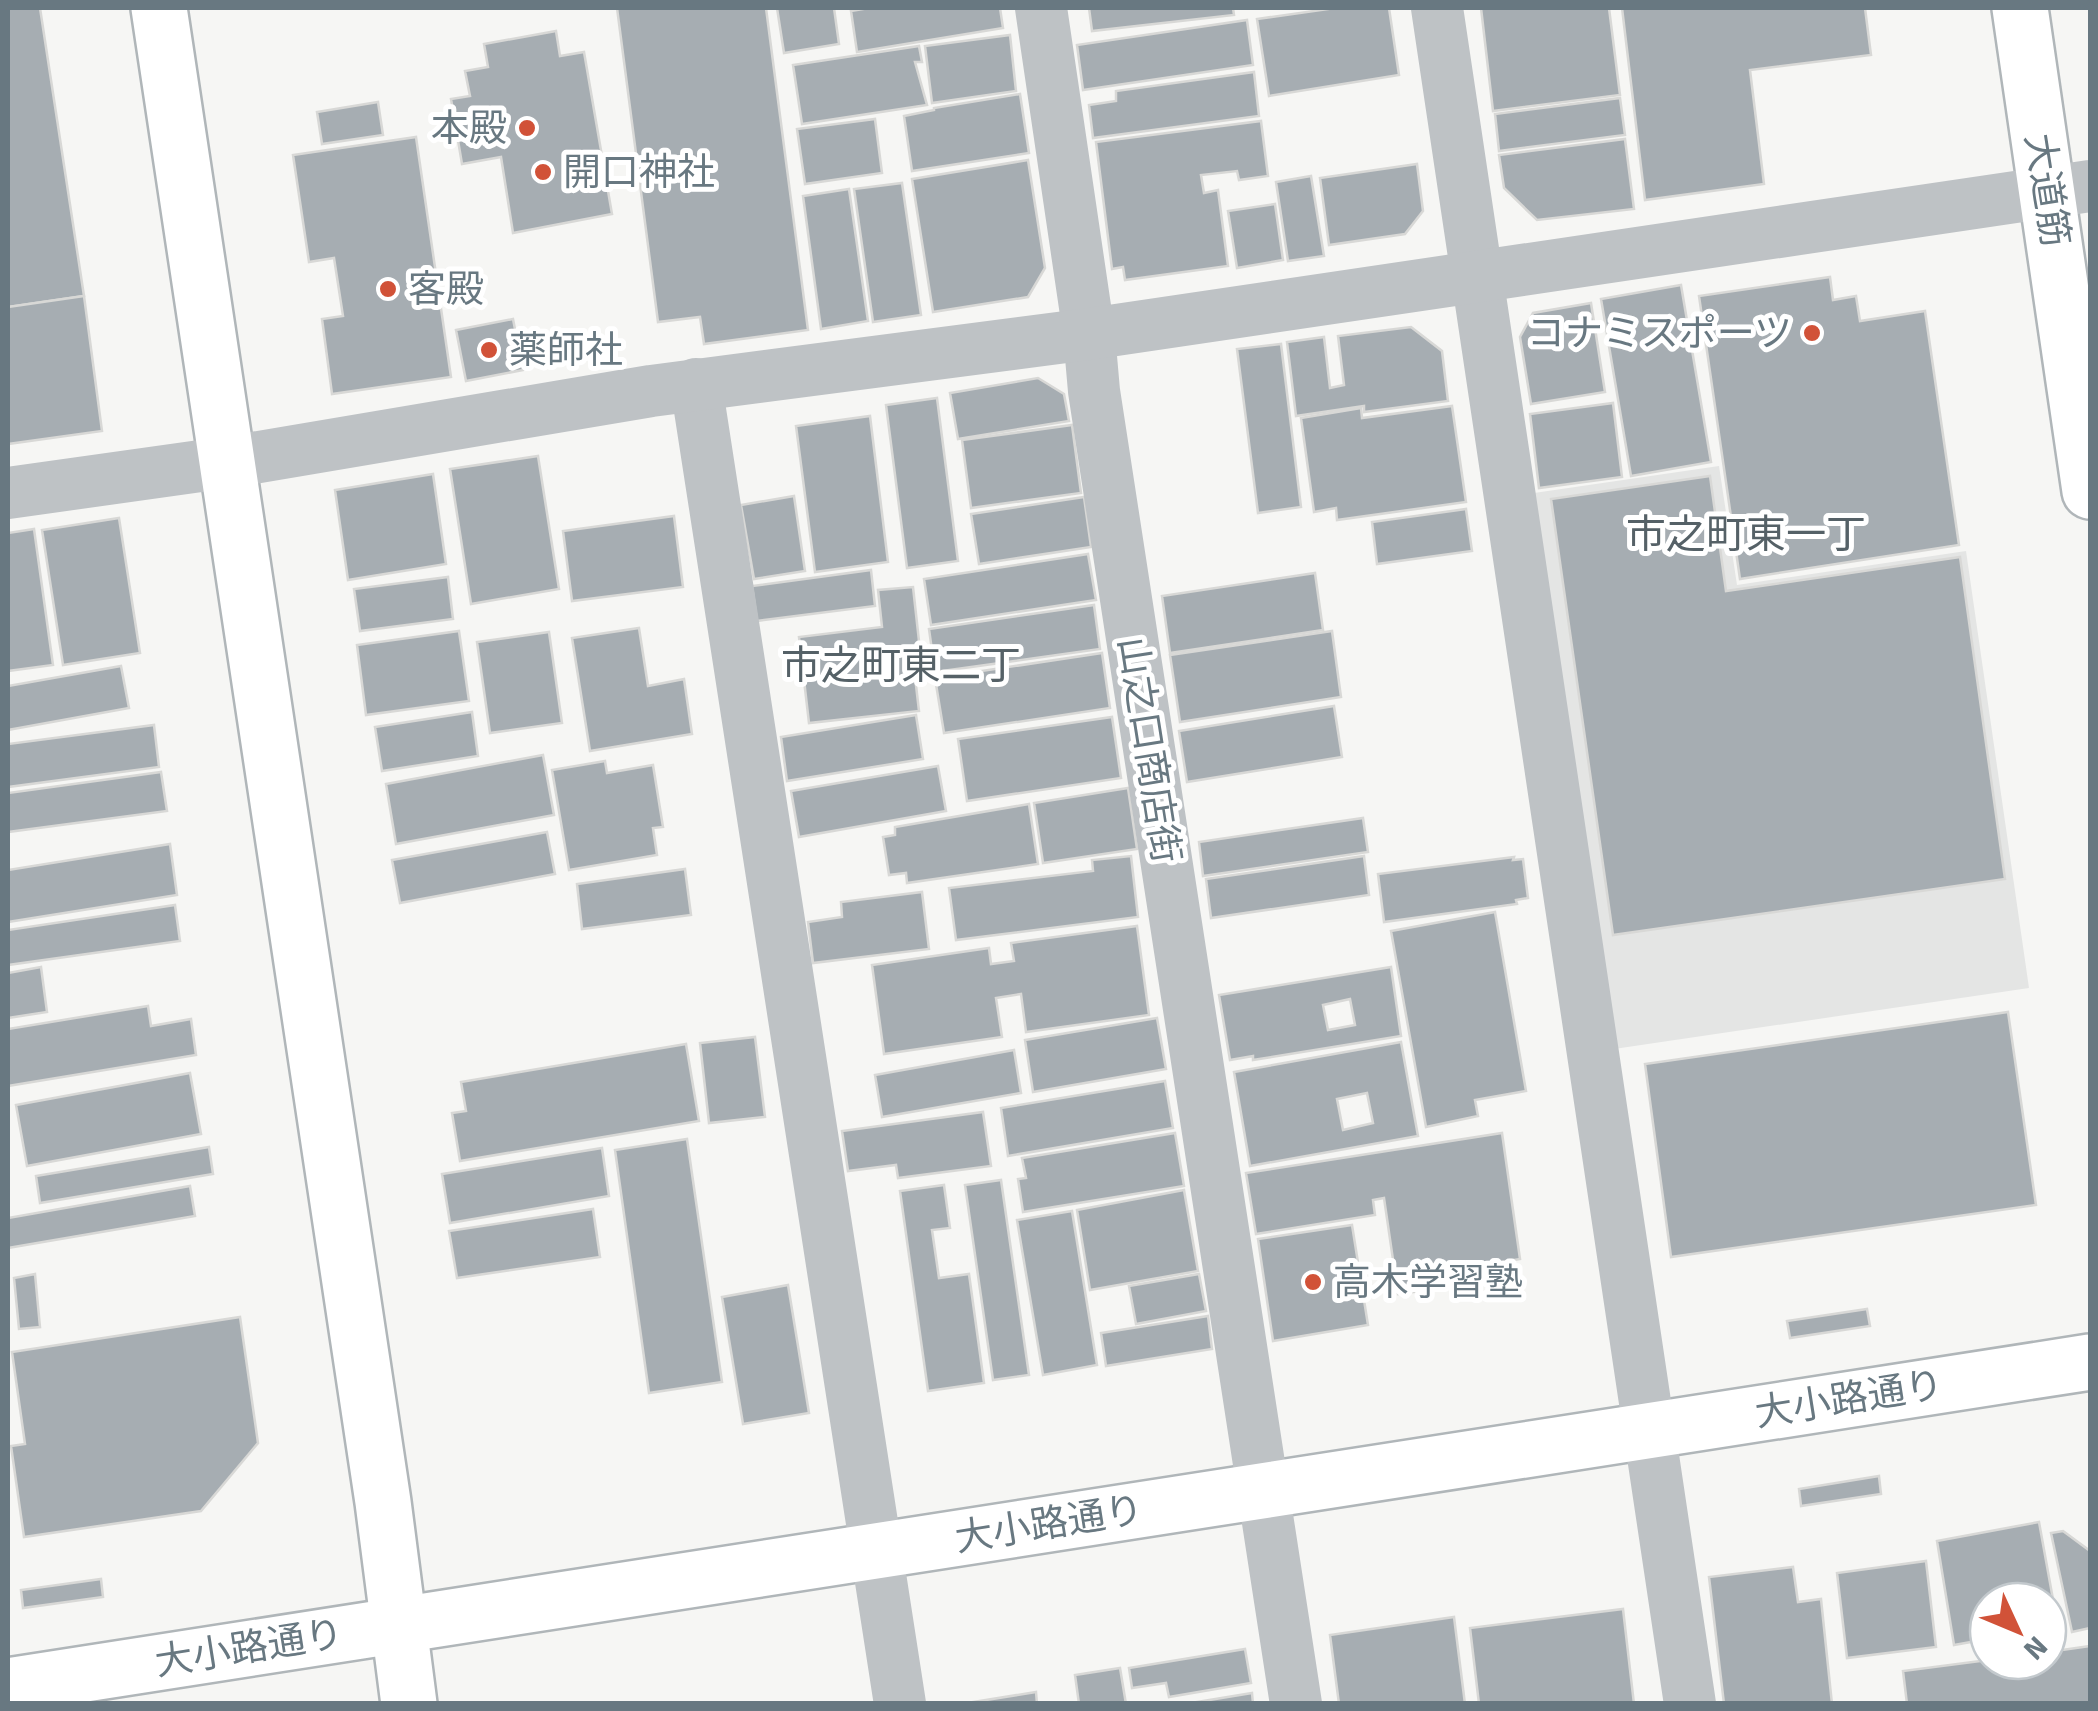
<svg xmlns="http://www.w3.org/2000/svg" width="2098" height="1711" font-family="Signika,'Noto Sans JP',sans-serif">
  <rect width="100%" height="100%" fill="#f6f6f4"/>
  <!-- built -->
  <path fill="#e4e5e4" d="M 1719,466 L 1737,585 L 1966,551 L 2029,988 L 1614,1049 L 1534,493 Z"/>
  <!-- building -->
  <g fill="#a6adb2" stroke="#d8d8d6" stroke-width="2.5" fill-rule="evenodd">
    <path d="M 8,8 L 40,8 L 84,296 L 8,307 Z"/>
    <path d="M 617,8 L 766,8 L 808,330 L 704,344 L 700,317 L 658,322 Z"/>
    <path d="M 777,8 L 834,8 L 839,44 L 784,53 Z"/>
    <path d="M 869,8 L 1000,8 L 1003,28 L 857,52 L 851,11 Z"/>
    <path d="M 1089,8 L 1233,8 L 1234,15 L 1092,31 Z"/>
    <path d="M 1335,8 L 1389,8 L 1399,75 L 1269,96 L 1257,19 Z"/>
    <path d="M 1481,8 L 1609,8 L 1620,95 L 1493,111 Z"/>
    <path d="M 1622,8 L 1865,8 L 1871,55 L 1750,70 L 1764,184 L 1645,200 Z"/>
    <path d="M 1247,20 L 1253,65 L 1083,90 L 1077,45 Z"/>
    <path d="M 556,31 L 560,56 L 584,52 L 612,214 L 513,233 L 501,157 L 462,164 L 451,99 L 470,96 L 465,71 L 488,67 L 484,44 Z"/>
    <path d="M 1010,35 L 1016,91 L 932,103 L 925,46 Z"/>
    <path d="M 919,46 L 922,62 L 915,62 L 927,105 L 802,124 L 793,65 Z"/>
    <path d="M 1254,72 L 1259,116 L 1093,138 L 1089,105 L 1116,101 L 1116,91 Z"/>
    <path d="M 1020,94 L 1029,153 L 912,171 L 904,116 L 934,110 L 934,108 Z"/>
    <path d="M 1620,98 L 1625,135 L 1499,151 L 1495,114 Z"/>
    <path d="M 378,102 L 383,135 L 322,144 L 317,112 Z"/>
    <path d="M 875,119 L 882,173 L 805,184 L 797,129 Z"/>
    <path d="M 1261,121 L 1268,176 L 1239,180 L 1237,171 L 1201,175 L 1204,193 L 1218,190 L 1228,266 L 1125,280 L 1123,267 L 1112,269 L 1096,142 Z"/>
    <path d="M 416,137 L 451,377 L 332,394 L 322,319 L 343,316 L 334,258 L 309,262 L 293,155 Z"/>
    <path d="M 1625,139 L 1634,209 L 1537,220 L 1504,188 L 1499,155 Z"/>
    <path d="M 1028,160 L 1045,268 L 1028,297 L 933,312 L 912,179 Z"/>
    <path d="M 1417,164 L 1423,211 L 1405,234 L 1329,245 L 1320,178 Z"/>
    <path d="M 1311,176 L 1324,256 L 1288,261 L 1276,182 Z"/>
    <path d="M 902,183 L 921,315 L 873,322 L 854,189 Z"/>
    <path d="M 849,189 L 868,321 L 821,329 L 803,196 Z"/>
    <path d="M 1275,204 L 1283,260 L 1237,268 L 1228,211 Z"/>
    <path d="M 1830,277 L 1833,300 L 1856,296 L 1860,321 L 1925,311 L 1959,545 L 1740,579 L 1699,296 Z"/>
    <path d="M 1681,285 L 1711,462 L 1631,476 L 1601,299 Z"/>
    <path d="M 84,296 L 102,431 L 8,444 L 8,307 Z"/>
    <path d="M 1591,303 L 1605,392 L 1531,404 L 1520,337 L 1533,313 Z"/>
    <path d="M 513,319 L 523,370 L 466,381 L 456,330 Z"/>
    <path d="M 1411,327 L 1442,351 L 1448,401 L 1364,412 L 1364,406 L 1296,416 L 1287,342 L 1324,337 L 1330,388 L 1344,385 L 1338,336 Z"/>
    <path d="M 1281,344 L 1301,507 L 1258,513 L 1237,349 Z"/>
    <path d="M 1038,378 L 1064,394 L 1069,421 L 958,439 L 950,393 Z"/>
    <path d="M 937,398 L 958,561 L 907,568 L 886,405 Z"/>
    <path d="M 1613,403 L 1622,477 L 1539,488 L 1530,414 Z"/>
    <path d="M 1452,406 L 1466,502 L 1337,520 L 1336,508 L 1314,512 L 1301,418 L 1361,408 L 1362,418 Z"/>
    <path d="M 870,416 L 888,562 L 815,572 L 796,426 Z"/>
    <path d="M 1072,425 L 1081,493 L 971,508 L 962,440 Z"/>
    <path d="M 538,456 L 559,589 L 471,604 L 450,469 Z"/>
    <path d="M 433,474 L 446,564 L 348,580 L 335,490 Z"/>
    <path d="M 1710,476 L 1726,591 L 1960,557 L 2005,879 L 1613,935 L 1551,499 Z"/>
    <path d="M 794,496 L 805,571 L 754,579 L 741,505 Z"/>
    <path d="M 1084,497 L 1091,547 L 979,564 L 971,514 Z"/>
    <path d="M 1466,509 L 1472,551 L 1377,564 L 1372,522 Z"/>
    <path d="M 674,516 L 683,587 L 572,601 L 563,531 Z"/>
    <path d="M 119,518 L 140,653 L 63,665 L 42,530 Z"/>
    <path d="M 34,529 L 53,665 L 8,671 L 8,533 Z"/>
    <path d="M 1088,554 L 1096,600 L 931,625 L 924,579 Z"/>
    <path d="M 871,570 L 875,606 L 757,621 L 752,586 Z"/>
    <path d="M 1315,573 L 1323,630 L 1170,653 L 1162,596 Z"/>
    <path d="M 448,577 L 453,619 L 360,631 L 354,589 Z"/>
    <path d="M 913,587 L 922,668 L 914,668 L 919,711 L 809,723 L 799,637 L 882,627 L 878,590 Z"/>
    <path d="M 1094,605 L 1100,649 L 935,672 L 929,629 Z"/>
    <path d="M 639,628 L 648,686 L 684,679 L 692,734 L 590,751 L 572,638 Z"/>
    <path d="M 459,631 L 469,701 L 366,715 L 357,645 Z"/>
    <path d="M 1332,631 L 1341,697 L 1180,722 L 1170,655 Z"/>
    <path d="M 549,632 L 562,723 L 490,733 L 477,642 Z"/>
    <path d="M 1102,653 L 1110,708 L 944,733 L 935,678 Z"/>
    <path d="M 121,666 L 129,708 L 8,730 L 8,686 Z"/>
    <path d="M 1334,706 L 1342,757 L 1187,782 L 1179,731 Z"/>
    <path d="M 472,712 L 478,756 L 382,771 L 375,727 Z"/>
    <path d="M 916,715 L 923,759 L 787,781 L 781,737 Z"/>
    <path d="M 1112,717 L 1121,778 L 967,801 L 958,739 Z"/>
    <path d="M 154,725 L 159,767 L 8,787 L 8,744 Z"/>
    <path d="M 543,755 L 554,815 L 396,844 L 386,784 Z"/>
    <path d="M 605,761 L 607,773 L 653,765 L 663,827 L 653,828 L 657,855 L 569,870 L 552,770 Z"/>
    <path d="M 938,766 L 946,811 L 799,837 L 791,791 Z"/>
    <path d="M 161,772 L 167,811 L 8,832 L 8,793 Z"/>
    <path d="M 1128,788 L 1137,849 L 1043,863 L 1034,803 Z"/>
    <path d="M 1029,804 L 1038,864 L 907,883 L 906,873 L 889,875 L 883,837 L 895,835 L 895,827 Z"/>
    <path d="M 1363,818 L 1368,852 L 1203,876 L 1199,842 Z"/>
    <path d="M 547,832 L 555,874 L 400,903 L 392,860 Z"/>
    <path d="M 170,844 L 177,895 L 8,922 L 8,870 Z"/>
    <path d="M 1131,856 L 1138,917 L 956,940 L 949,888 L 1093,871 L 1092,860 Z"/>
    <path d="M 1364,856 L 1369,895 L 1211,918 L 1206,879 Z"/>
    <path d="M 1514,857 L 1513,860 L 1523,859 L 1528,898 L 1516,900 L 1517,904 L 1384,922 L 1378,874 Z"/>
    <path d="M 685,869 L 691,915 L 582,929 L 577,884 Z"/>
    <path d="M 922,892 L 929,949 L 813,963 L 808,922 L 842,917 L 841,902 Z"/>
    <path d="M 175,905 L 180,941 L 8,965 L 8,930 Z"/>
    <path d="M 1495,912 L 1526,1091 L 1475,1100 L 1478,1116 L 1426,1127 L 1391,931 Z"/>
    <path d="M 1137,926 L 1149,1015 L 1026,1032 L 1021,994 L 996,998 L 1002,1037 L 884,1054 L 872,965 L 989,948 L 991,964 L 1014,961 L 1011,943 Z"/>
    <path d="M 41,967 L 47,1012 L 8,1018 L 8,973 Z"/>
    <path d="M 1391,967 L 1401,1036 L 1253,1060 L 1253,1056 L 1230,1060 L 1219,995 ZM 1350,999 L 1355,1025 L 1328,1030 L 1323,1005 Z"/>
    <path d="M 148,1006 L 151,1026 L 191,1019 L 196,1055 L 8,1086 L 8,1029 Z"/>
    <path d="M 2008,1012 L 2036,1205 L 1671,1257 L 1645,1064 Z"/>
    <path d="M 1157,1018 L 1166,1069 L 1033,1092 L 1025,1040 Z"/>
    <path d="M 755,1037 L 765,1117 L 709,1123 L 700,1043 Z"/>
    <path d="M 1401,1042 L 1418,1136 L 1250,1166 L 1234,1072 ZM 1367,1093 L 1373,1123 L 1343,1130 L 1337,1099 Z"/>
    <path d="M 686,1044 L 699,1121 L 460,1161 L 452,1113 L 466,1111 L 461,1082 Z"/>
    <path d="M 1014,1050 L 1021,1093 L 882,1117 L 875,1075 Z"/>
    <path d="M 190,1073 L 201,1134 L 27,1166 L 16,1105 Z"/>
    <path d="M 1165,1081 L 1173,1128 L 1008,1156 L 1001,1108 Z"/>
    <path d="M 983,1112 L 991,1166 L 898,1178 L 896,1165 L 848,1171 L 842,1131 Z"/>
    <path d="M 1175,1133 L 1184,1186 L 1023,1212 L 1018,1179 L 1026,1178 L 1022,1158 Z"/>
    <path d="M 1502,1133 L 1520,1259 L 1427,1275 L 1429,1290 L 1398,1294 L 1384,1198 L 1373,1200 L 1375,1215 L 1256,1234 L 1246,1173 Z"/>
    <path d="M 687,1139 L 722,1382 L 649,1393 L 615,1150 Z"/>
    <path d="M 209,1147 L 213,1174 L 40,1203 L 36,1176 Z"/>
    <path d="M 602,1148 L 609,1196 L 450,1223 L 442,1174 Z"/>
    <path d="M 1001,1180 L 1029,1375 L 993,1380 L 965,1185 Z"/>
    <path d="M 944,1185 L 950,1228 L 932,1230 L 939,1278 L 969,1274 L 984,1383 L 928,1391 L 900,1191 Z"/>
    <path d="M 190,1186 L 195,1216 L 8,1248 L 8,1218 Z"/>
    <path d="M 1184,1190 L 1198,1271 L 1090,1290 L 1077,1210 Z"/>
    <path d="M 593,1209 L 600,1257 L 457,1278 L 449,1231 Z"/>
    <path d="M 1072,1211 L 1097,1365 L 1043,1375 L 1017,1220 Z"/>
    <path d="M 1352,1225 L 1368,1325 L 1273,1341 L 1258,1239 Z"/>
    <path d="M 35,1274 L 40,1327 L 19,1329 L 14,1278 Z"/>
    <path d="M 1199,1274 L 1206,1311 L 1136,1324 L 1129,1286 Z"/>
    <path d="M 788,1285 L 809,1413 L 743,1424 L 722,1297 Z"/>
    <path d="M 1867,1309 L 1870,1326 L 1790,1338 L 1787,1321 Z"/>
    <path d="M 1208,1316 L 1212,1349 L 1106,1366 L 1101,1333 Z"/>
    <path d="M 240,1317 L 258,1443 L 201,1511 L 24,1537 L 11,1446 L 25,1444 L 12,1352 Z"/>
    <path d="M 1879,1476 L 1881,1494 L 1801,1506 L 1799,1489 Z"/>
    <path d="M 2039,1522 L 2058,1627 L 2048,1629 L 2048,1601 L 1988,1601 L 1988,1639 L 1954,1645 L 1937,1541 Z"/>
    <path d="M 2063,1531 L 2090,1551 L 2090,1628 L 2072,1632 L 2051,1533 Z"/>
    <path d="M 1926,1561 L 1936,1647 L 1847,1658 L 1837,1573 Z"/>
    <path d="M 1793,1567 L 1798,1602 L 1821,1599 L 1832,1704 L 1724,1704 L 1709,1577 Z"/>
    <path d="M 101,1579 L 103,1597 L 23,1608 L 21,1590 Z"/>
    <path d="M 1623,1609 L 1634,1704 L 1479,1704 L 1470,1628 Z"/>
    <path d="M 1454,1617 L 1465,1704 L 1339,1704 L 1330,1635 Z"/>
    <path d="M 2090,1646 L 2090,1704 L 1907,1704 L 1903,1671 L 1988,1660 L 2048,1661 L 2048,1652 Z"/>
    <path d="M 1245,1649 L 1251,1683 L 1169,1697 L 1166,1683 L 1132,1688 L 1129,1668 Z"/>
    <path d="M 1120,1668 L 1126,1704 L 1079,1704 L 1075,1675 Z"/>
    <path d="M 1036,1692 L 1037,1704 L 961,1704 Z"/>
    <path d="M 1252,1693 L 1253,1704 L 1185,1704 Z"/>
  </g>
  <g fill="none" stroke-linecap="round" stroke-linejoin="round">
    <defs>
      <g id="secondary">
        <path d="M 159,8 L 383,1502 L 409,1704"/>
        <path d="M 2020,8 L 2090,491"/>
        <path d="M 8,1686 L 2090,1362"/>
      </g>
    </defs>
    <!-- secondary casing -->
    <use href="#secondary" stroke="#b0b6b9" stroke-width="60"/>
    <!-- street -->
    <g stroke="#bec2c5" stroke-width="52">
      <path d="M 1041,8 L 1089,334 L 1094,391 L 1296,1704"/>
      <path d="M 1437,8 L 1690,1704"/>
      <path d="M 696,384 L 900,1704"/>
      <path d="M 8,493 L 229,462 L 651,391 L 1089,334 L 2090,186"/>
    </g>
    <!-- secondary -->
    <use href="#secondary" stroke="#fff" stroke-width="55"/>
  </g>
  <!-- markers -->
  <g fill="#d15238" stroke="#fff" stroke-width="4">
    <circle cx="527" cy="128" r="10"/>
    <circle cx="543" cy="172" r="10"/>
    <circle cx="388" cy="289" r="10"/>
    <circle cx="1812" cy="333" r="10"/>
    <circle cx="489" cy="350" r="10"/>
    <circle cx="1313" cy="1282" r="10"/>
  </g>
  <g text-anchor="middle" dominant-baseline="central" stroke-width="10" stroke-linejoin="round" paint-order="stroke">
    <!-- poi labels -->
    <g font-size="38" fill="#687881" stroke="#fff" text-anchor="start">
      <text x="507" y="128" text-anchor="end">本殿</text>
      <text x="563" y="172">開口神社</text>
      <text x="408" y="289">客殿</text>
      <text x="1792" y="333" text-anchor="end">コナミスポーツ</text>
      <text x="509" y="350">薬師社</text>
      <text x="1333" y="1282">高木学習塾</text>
    </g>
    <!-- street labels -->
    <g font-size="38" fill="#687881" stroke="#fff">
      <text transform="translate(2047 190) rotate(81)">大道筋</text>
      <text transform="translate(1149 750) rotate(81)">山之口商店街</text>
      <text transform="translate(1849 1399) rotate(-9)">大小路通り</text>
      <text transform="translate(1049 1524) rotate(-9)">大小路通り</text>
      <text transform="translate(249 1648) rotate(-9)">大小路通り</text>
    </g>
    <!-- neighbourhood labels -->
    <g font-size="40" fill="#556167" stroke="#fff">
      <text x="1746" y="535">市之町東一丁</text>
      <text x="901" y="666">市之町東二丁</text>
    </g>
  </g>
  <!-- border -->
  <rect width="2098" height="1711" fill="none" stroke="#687881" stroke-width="20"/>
  <!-- north arrow -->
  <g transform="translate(2018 1631) rotate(134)"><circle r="48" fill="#ffffff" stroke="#c3c9cd" stroke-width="2.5"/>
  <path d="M0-8L18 38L0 25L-18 38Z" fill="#d15238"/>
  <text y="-15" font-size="28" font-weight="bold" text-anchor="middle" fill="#687881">N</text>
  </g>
</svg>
